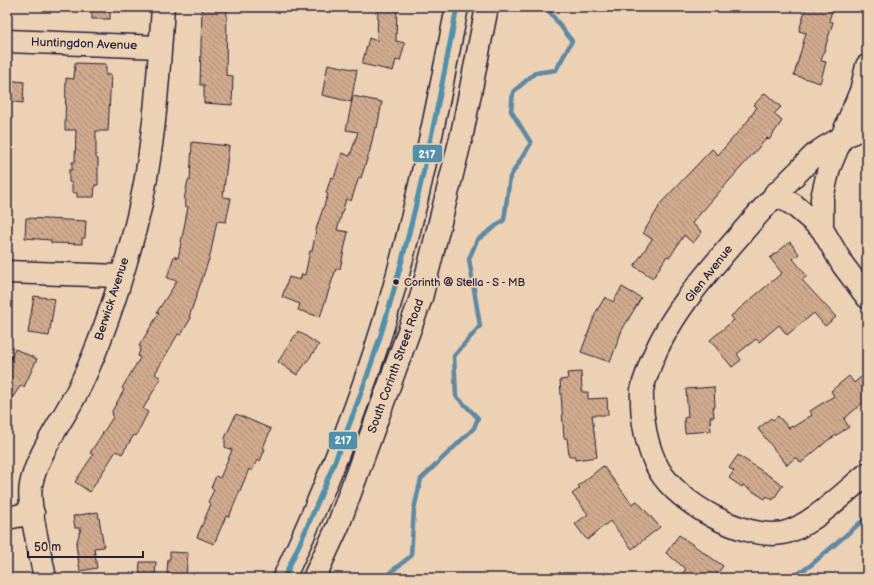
<svg xmlns="http://www.w3.org/2000/svg" width="874" height="585" font-family="'Balsamiq Sans',sans-serif">
  <defs>
    <pattern id="building-back-hatch" width="6" height="6" patternUnits="userSpaceOnUse"><rect width="6" height="6" fill="#d2aa8d"/><path d="M-1 5l2 2M0 0l6 6M5-1l2 2" fill="none" stroke="#aa8a74"/></pattern>
  </defs>
  <rect width="100%" height="100%" fill="#edd1b4"/>
  <filter id="ink" filterUnits="userSpaceOnUse"><feTurbulence type="fractalNoise" baseFrequency=".025" numOctaves="2"/><feDisplacementMap in="SourceGraphic" scale="8" xChannelSelector="R" yChannelSelector="G"/><feConvolveMatrix kernelMatrix="1 2 1 2 8 2 1 2 1" color-interpolation-filters="sRGB"/></filter>
  <g filter="url(#ink)">
    <g fill="none" stroke-linecap="round" stroke-linejoin="round">
      <!-- stream -->
      <g stroke="#5e88a3" stroke-width="4.5">
        <path d="M 383,578 L 411,556 L 414,509 L 421,479 L 474,428 L 478,418 L 456,396 L 454,356 L 480,326 L 469,259 L 477,240 L 504,220 L 510,177 L 531,143 L 511,111 L 513,92 L 535,73 L 556,70 L 572,41 L 546,7"/>
        <path d="M 792,578 L 811,565 L 867,517"/>
      </g>
    </g>
    <!-- building -->
    <g fill="url(#building-back-hatch)" stroke="#22223b">
      <rect x="92" y="7" width="18" height="12"/>
      <path d="M 202,7 L 227,7 L 226,75 L 233,76 L 232,105 L 204,103 L 204,85 L 200,85 Z"/>
      <path d="M 378,7 L 397,7 L 396,41 L 405,43 L 400,61 L 396,60 L 393,71 L 362,64 L 369,38 L 377,41 Z"/>
      <path d="M 806,7 L 833,7 L 829,21 L 833,22 L 821,61 L 826,62 L 820,83 L 794,75 L 806,33 L 799,31 Z"/>
      <path d="M 75,63 L 106,64 L 106,75 L 111,75 L 108,131 L 96,131 L 96,158 L 98,159 L 98,185 L 95,185 L 94,197 L 77,197 L 77,193 L 72,192 L 72,183 L 69,182 L 69,170 L 72,170 L 72,162 L 75,162 L 76,130 L 65,130 L 66,78 L 74,79 Z"/>
      <path d="M 328,64 L 357,70 L 351,102 L 322,95 Z"/>
      <path d="M 7,80 L 24,82 L 23,103 L 7,101 Z"/>
      <path d="M 765,93 L 781,107 L 774,114 L 782,121 L 769,140 L 767,138 L 692,223 L 702,232 L 693,243 L 684,235 L 670,257 L 667,256 L 653,278 L 634,266 L 652,239 L 643,233 L 659,207 L 658,206 L 712,149 L 718,155 L 747,122 L 757,107 L 754,105 Z"/>
      <path d="M 353,96 L 382,102 L 377,128 L 375,127 L 370,150 L 361,178 L 359,177 L 351,201 L 346,199 L 337,230 L 348,232 L 340,269 L 336,269 L 320,317 L 298,310 L 300,304 L 282,297 L 289,277 L 300,280 L 302,274 L 305,275 L 310,251 L 312,251 L 317,226 L 328,194 L 326,193 L 331,177 L 334,178 L 342,153 L 350,156 L 358,132 L 346,130 Z"/>
      <path d="M 192,142 L 229,146 L 223,197 L 231,198 L 226,222 L 217,221 L 210,256 L 189,317 L 191,318 L 181,335 L 178,334 L 155,374 L 161,378 L 143,409 L 148,412 L 136,436 L 134,435 L 122,454 L 116,451 L 90,492 L 75,482 L 93,455 L 90,453 L 113,417 L 112,411 L 124,390 L 122,388 L 140,358 L 138,356 L 141,347 L 139,346 L 159,313 L 157,312 L 177,281 L 167,278 L 174,256 L 178,258 L 188,207 L 185,206 L 186,200 L 184,200 L 188,180 L 190,181 Z"/>
      <path d="M 26,218 L 86,221 L 85,238 L 82,238 L 82,244 L 51,243 L 51,240 L 25,238 Z"/>
      <path d="M 790,242 L 799,254 L 793,259 L 807,276 L 802,280 L 836,317 L 825,326 L 814,313 L 787,335 L 779,325 L 759,342 L 756,339 L 737,354 L 741,360 L 732,367 L 710,340 L 734,320 L 731,316 L 782,273 L 770,258 Z"/>
      <path d="M 622,287 L 641,298 L 622,330 L 610,362 L 581,352 L 596,312 L 605,297 L 613,302 Z"/>
      <path d="M 34,296 L 55,299 L 49,336 L 28,333 Z"/>
      <path d="M 298,331 L 319,345 L 297,375 L 278,362 Z"/>
      <path d="M 15,349 L 37,359 L 24,387 L 21,385 L 7,406 L 7,368 Z"/>
      <path d="M 581,372 L 582,392 L 588,392 L 588,399 L 607,398 L 608,415 L 592,415 L 597,457 L 575,460 L 575,456 L 569,456 L 567,438 L 564,438 L 560,380 L 568,379 L 567,373 Z"/>
      <path d="M 867,372 L 867,399 L 844,419 L 849,427 L 827,441 L 801,463 L 796,457 L 787,465 L 758,429 L 771,418 L 773,420 L 778,416 L 789,428 L 792,426 L 793,427 L 812,415 L 810,411 L 834,396 L 831,391 L 849,376 L 854,383 Z"/>
      <path d="M 714,387 L 715,407 L 713,407 L 714,417 L 710,417 L 711,431 L 685,433 L 684,418 L 688,417 L 686,389 Z"/>
      <path d="M 236,414 L 271,429 L 263,448 L 265,449 L 260,461 L 257,460 L 252,471 L 249,469 L 229,517 L 226,516 L 214,544 L 197,537 L 211,504 L 208,502 L 214,490 L 211,488 L 216,476 L 220,478 L 232,450 L 225,447 L 225,438 Z"/>
      <path d="M 738,455 L 783,485 L 773,500 L 767,496 L 765,499 L 743,485 L 742,487 L 729,478 L 734,471 L 729,468 Z"/>
      <path d="M 603,466 L 632,504 L 637,501 L 660,527 L 632,549 L 610,521 L 587,540 L 575,524 L 588,514 L 572,494 L 580,488 L 578,486 Z"/>
      <path d="M 98,512 L 104,547 L 94,548 L 97,568 L 80,571 L 76,545 L 81,528 L 75,528 L 73,516 Z"/>
      <path d="M 679,535 L 723,566 L 714,578 L 679,578 L 686,569 L 666,553 Z"/>
      <path d="M 170,552 L 188,553 L 186,575 L 167,574 L 168,559 L 170,559 Z"/>
      <path d="M 140,562 L 156,562 L 155,576 L 139,576 Z"/>
    </g>
    <g fill="none" stroke-linecap="round" stroke-linejoin="round">
      <defs>
        <g id="minor">
          <path d="M 7,41 L 160,47"/>
          <path d="M 867,126 C 850,134 833,141 818,152 C 811,157 805,165 799,171 C 782,187 767,204 752,221 C 713,266 665,317 647,374 C 645,379 643,385 642,390 C 641,417 646,447 659,470 C 679,504 744,540 783,533 C 809,528 846,491 867,474"/>
          <path d="M 775,194 L 794,205 L 822,229 L 843,265 L 867,297"/>
          <path d="M 822,229 L 822,198 L 829,168 L 861,91 L 867,66"/>
          <path d="M 7,272 L 120,276"/>
          <path d="M 7,518 L 33,513"/>
          <path d="M 45,578 C 41,556 27,505 31,485 C 37,453 66,416 80,386 C 104,336 121,282 135,229 C 154,156 158,82 163,7"/>
        </g>
        <g id="major">
          <path d="M 284,578 C 326,488 364,394 391,299 C 418,203 438,105 457,7"/>
          <path d="M 314,578 L 338,526 L 421,298 L 462,134 L 487,7"/>
        </g>
      </defs>
      <!-- minor casing -->
      <use href="#minor" stroke="#22223b" stroke-width="25"/>
      <!-- major casing -->
      <use href="#major" stroke="#22223b" stroke-width="25"/>
      <!-- minor -->
      <use href="#minor" stroke="#edd1b4" stroke-width="22"/>
      <!-- major -->
      <use href="#major" stroke="#edd1b4" stroke-width="22"/>
      <defs>
        <path id="bus-1" d="M 284,578 C 321,498 355,417 381,334 C 414,227 436,117 457,7"/>
      </defs>
      <!-- bus-1 casing -->
      <use href="#bus-1" stroke="#edd1b4" stroke-width="8"/>
      <!-- bus-1 -->
      <use href="#bus-1" stroke="#5190ab" stroke-width="5"/>
    </g>
  </g>
  <!-- markers -->
  <circle fill="#22223b" stroke="#edd1b4" stroke-width="1.5" cx="396" cy="282" r="3.5"/>
  <g text-anchor="middle" dominant-baseline="central" stroke-width="3.5" stroke-linejoin="round" paint-order="stroke">
    <!-- bus labels -->
    <g font-size="11" fill="#22223b" stroke="#edd1b4" text-anchor="start">
      <text x="404" y="282">Corinth @ Stella - S - MB</text>
    </g>
    <!-- street labels -->
    <g font-size="12" fill="#22223b" stroke="#edd1b4">
      <text transform="translate(84 44) rotate(2)">Huntingdon Avenue</text>
      <text transform="translate(709 274) rotate(-52)">Glen Avenue</text>
      <text transform="translate(112 299) rotate(-72)">Berwick Avenue</text>
      <text transform="translate(396 366) rotate(-70)">South Corinth Street Road</text>
    </g>
  </g>
  <g stroke="#edd1b4" stroke-width="1.5">
    <rect x="412" y="144" width="31" height="19" rx="4" fill="#5190ab"/>
    <rect x="328" y="431" width="30" height="19" rx="4" fill="#5190ab"/>
  </g>
  <g font-size="11" text-anchor="middle" font-weight="bold" fill="#fff">
    <text x="427" y="158">217</text>
    <text x="343" y="444">217</text>
  </g>
  <!-- margin -->
  <rect width="874" height="585" fill="none" stroke="#edd1b4" stroke-width="24"/>
  <rect x="12" y="12" width="850" height="561" fill="none" stroke="#22223b" stroke-width="1.5" filter="url(#ink)"/>
  <!-- scale -->
  <path d="M28 551v6h115v-6" fill="none" stroke="#22223b" stroke-width="2"/>
  <text x="34" y="551" font-size="12" fill="#22223b" stroke="#edd1b4" stroke-width="3" paint-order="stroke">50 m</text>
</svg>
